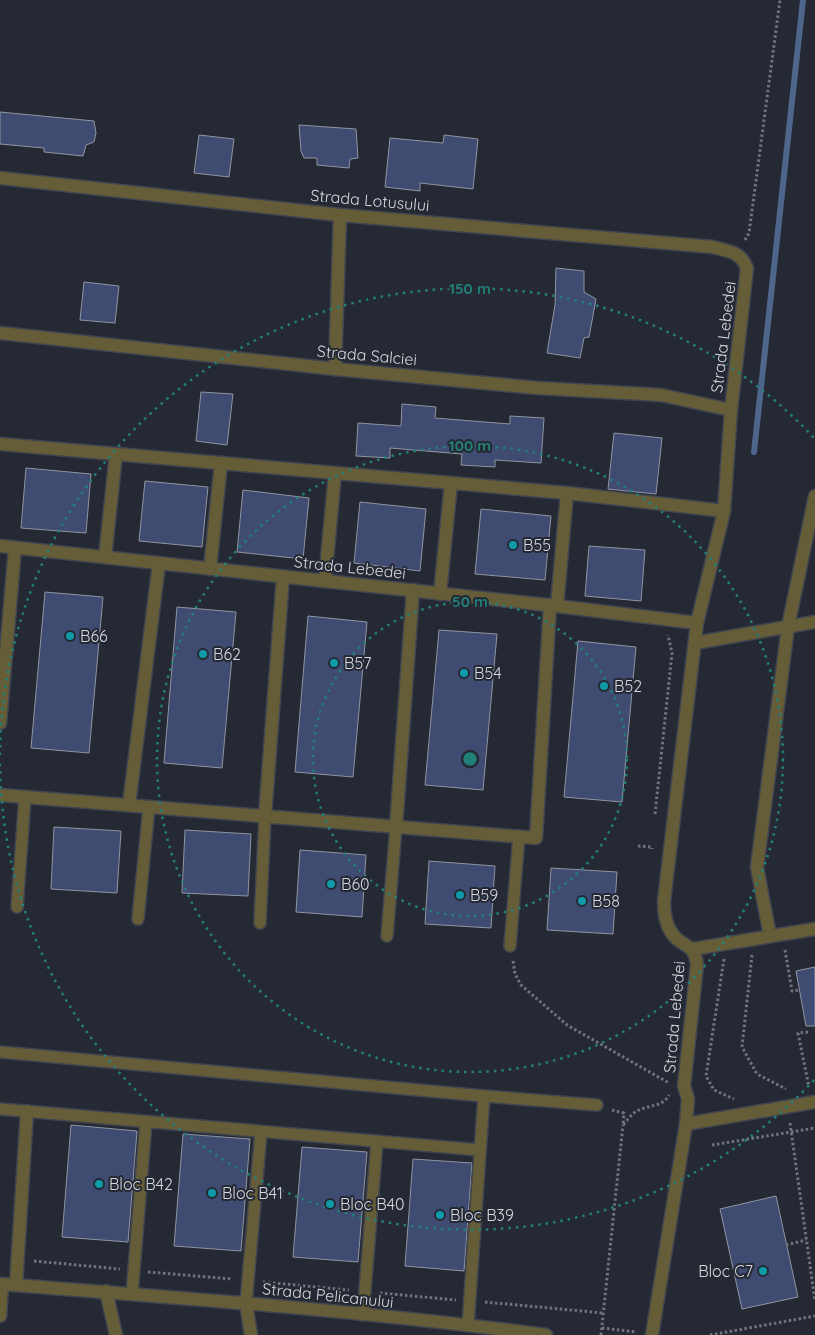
<svg xmlns="http://www.w3.org/2000/svg" width="815" height="1335" font-family="Quicksand,sans-serif">
  <rect width="100%" height="100%" fill="#252933"/>
  <g fill="none" stroke-linecap="round" stroke-linejoin="round">
    <!-- stream -->
    <path stroke="#4e668b" stroke-width="6" d="M 754,452 L 803,0"/>
  </g>
  <!-- building -->
  <g fill="#3f4b71" stroke="#9095a2">
    <path d="M 0,112 L 94,121 L 96,133 L 94,142 L 86,145 L 83,156 L 44,152 L 44,148 L 0,144 Z"/>
    <path d="M 299,125 L 356,129 L 358,158 L 350,159 L 349,168 L 317,165 L 317,158 L 304,158 L 301,151 Z"/>
    <path d="M 199,135 L 234,139 L 229,177 L 194,173 Z"/>
    <path d="M 444,135 L 478,139 L 473,189 L 420,183 L 420,191 L 385,187 L 390,138 L 443,143 Z"/>
    <path d="M 556,268 L 584,271 L 584,292 L 596,299 L 589,337 L 584,338 L 580,358 L 547,353 L 555,305 Z"/>
    <path d="M 84,282 L 119,286 L 115,323 L 80,320 Z"/>
    <path d="M 201,392 L 233,394 L 227,445 L 196,441 Z"/>
    <path d="M 402,404 L 436,407 L 435,418 L 510,424 L 510,416 L 544,418 L 541,463 L 495,460 L 495,467 L 461,465 L 462,454 L 390,448 L 390,458 L 356,456 L 358,423 L 401,426 Z"/>
    <path d="M 614,433 L 662,438 L 656,494 L 608,489 Z"/>
    <path d="M 26,468 L 91,474 L 86,533 L 21,528 Z"/>
    <path d="M 145,481 L 208,487 L 202,547 L 139,541 Z"/>
    <path d="M 243,490 L 309,498 L 303,559 L 237,552 Z"/>
    <path d="M 360,502 L 426,509 L 420,571 L 354,563 Z"/>
    <path d="M 481,509 L 551,516 L 545,580 L 475,574 Z"/>
    <path d="M 589,546 L 645,550 L 641,601 L 585,596 Z"/>
    <path d="M 45,592 L 103,597 L 89,753 L 31,748 Z"/>
    <path d="M 177,607 L 236,612 L 222,768 L 164,763 Z"/>
    <path d="M 308,616 L 367,622 L 353,777 L 295,772 Z"/>
    <path d="M 439,630 L 497,634 L 483,790 L 425,785 Z"/>
    <path d="M 578,641 L 636,647 L 622,802 L 564,797 Z"/>
    <path d="M 54,827 L 121,831 L 117,893 L 51,889 Z"/>
    <path d="M 185,830 L 251,834 L 248,896 L 182,893 Z"/>
    <path d="M 300,850 L 366,855 L 362,917 L 296,912 Z"/>
    <path d="M 429,861 L 495,866 L 491,928 L 425,924 Z"/>
    <path d="M 551,868 L 617,872 L 613,934 L 547,930 Z"/>
    <path d="M 815,967 L 815,1026 L 806,1026 L 796,971 Z"/>
    <path d="M 71,1125 L 137,1131 L 128,1242 L 62,1237 Z"/>
    <path d="M 183,1134 L 250,1139 L 241,1251 L 174,1246 Z"/>
    <path d="M 302,1147 L 367,1152 L 358,1262 L 293,1257 Z"/>
    <path d="M 413,1159 L 472,1163 L 464,1271 L 405,1266 Z"/>
    <path d="M 776,1196 L 798,1297 L 742,1309 L 720,1209 Z"/>
  </g>
  <g fill="none" stroke-linecap="round" stroke-linejoin="round">
    <defs>
      <g id="service">
        <path d="M 17,907 L 25,797"/>
        <path d="M 138,919 L 149,807"/>
        <path d="M 260,923 L 265,816"/>
        <path d="M 387,936 L 396,827"/>
        <path d="M 510,946 L 519,836"/>
        <path d="M 0,1052 L 484,1096 L 597,1105"/>
        <path d="M 0,1109 L 480,1150"/>
        <path d="M 132,1294 L 146,1122"/>
        <path d="M 246,1303 L 261,1132"/>
        <path d="M 363,1315 L 377,1141"/>
        <path d="M 468,1325 L 484,1096"/>
      </g>
      <g id="minor">
        <path d="M 0,178 L 340,215 L 713,247 C 730,252 740,251 747,268 L 731,410 L 724,511 L 697,623 L 664,901 C 664,912 665,923 671,932 C 681,948 695,942 697,965 L 684,1086 L 688,1099 L 686,1124 L 652,1335"/>
        <path d="M 0,333 L 335,369 L 538,388 L 661,395 L 731,410"/>
        <path d="M 335,369 L 340,215"/>
        <path d="M 0,444 L 567,493 L 724,511"/>
        <path d="M 0,546 L 557,606 L 697,623"/>
        <path d="M 105,557 L 116,454"/>
        <path d="M 210,569 L 221,463"/>
        <path d="M 325,581 L 335,473"/>
        <path d="M 440,594 L 451,483"/>
        <path d="M 557,606 L 567,493"/>
        <path d="M 695,643 L 815,622"/>
        <path d="M 0,723 L 15,548"/>
        <path d="M 0,795 L 536,838 L 550,605"/>
        <path d="M 129,805 L 159,563"/>
        <path d="M 265,816 L 283,577"/>
        <path d="M 396,827 L 413,590"/>
        <path d="M 770,936 L 757,867 L 788,627 L 815,496"/>
        <path d="M 693,949 L 815,929"/>
        <path d="M 686,1124 L 815,1102"/>
        <path d="M 0,1284 C 182,1298 365,1311 546,1335"/>
        <path d="M 16,1285 L 27,1111"/>
        <path d="M 106,1291 L 116,1335"/>
        <path d="M 246,1303 L 251,1335"/>
        <path d="M 0,1316 L 2,1285"/>
      </g>
    </defs>
    <!-- service casing -->
    <use href="#service" stroke="#41454f" stroke-width="14"/>
    <!-- minor casing -->
    <use href="#minor" stroke="#41454f" stroke-width="15"/>
    <!-- path -->
    <g stroke="#70747d" stroke-width="3" stroke-dasharray="2.5 2.5" stroke-linecap="butt">
      <path d="M 745,240 L 749,233 L 780,0"/>
      <path d="M 655,814 L 672,653 L 668,635"/>
      <path d="M 638,846 L 652,847 L 652,849"/>
      <path d="M 785,950 L 792,991 L 800,990"/>
      <path d="M 752,955 L 742,1047 L 757,1074 L 786,1089"/>
      <path d="M 724,959 L 706,1076 L 714,1090 L 734,1099"/>
      <path d="M 513,961 L 515,974 L 521,985 L 567,1025 L 669,1083"/>
      <path d="M 808,1032 L 798,1033 L 809,1087"/>
      <path d="M 612,1110 L 624,1113 L 623,1125 C 627,1121 632,1113 637,1111 C 648,1105 663,1107 669,1095"/>
      <path d="M 790,1123 L 815,1301"/>
      <path d="M 712,1145 L 815,1128"/>
      <path d="M 786,1245 L 806,1240"/>
      <path d="M 34,1261 L 120,1269"/>
      <path d="M 148,1272 L 232,1279"/>
      <path d="M 263,1282 L 349,1290"/>
      <path d="M 380,1293 L 456,1300"/>
      <path d="M 485,1302 L 603,1313"/>
      <path d="M 602,1328 L 636,1332"/>
      <path d="M 601,1335 L 623,1125"/>
      <path d="M 710,1335 L 815,1316"/>
    </g>
    <!-- service -->
    <use href="#service" stroke="#655d37" stroke-width="11"/>
    <!-- minor -->
    <use href="#minor" stroke="#655d37" stroke-width="12"/>
  </g>
  <!-- distance rings -->
  <g fill="none" stroke="#238079" stroke-width="2.5" stroke-dasharray="2.5 5">
    <circle cx="470" cy="759" r="157"/>
    <circle cx="470" cy="759" r="313"/>
    <path d="M814 1080A470 470 0 0 1 0 763M0 755A470 470 0 0 1 814 438"/>
  </g>
  <!-- markers -->
  <g fill="#0f9aa8" stroke="#252933" stroke-width="2">
    <circle cx="513" cy="545" r="5"/>
    <circle cx="70" cy="636" r="5"/>
    <circle cx="203" cy="654" r="5"/>
    <circle cx="334" cy="663" r="5"/>
    <circle cx="464" cy="673" r="5"/>
    <circle cx="604" cy="686" r="5"/>
    <circle cx="331" cy="884" r="5"/>
    <circle cx="460" cy="895" r="5"/>
    <circle cx="582" cy="901" r="5"/>
    <circle cx="99" cy="1184" r="5"/>
    <circle cx="212" cy="1193" r="5"/>
    <circle cx="330" cy="1204" r="5"/>
    <circle cx="440" cy="1215" r="5"/>
    <circle cx="763" cy="1271" r="5"/>
  </g>
  <g text-anchor="middle" dominant-baseline="central" stroke-width="4" stroke-linejoin="round" paint-order="stroke">
    <!-- street labels -->
    <g font-size="16" fill="#d5d8df" stroke="#252933">
      <text transform="translate(370 200) rotate(5)">Strada Lotusului</text>
      <text transform="translate(723 337) rotate(-83)">Strada Lebedei</text>
      <text transform="translate(367 355) rotate(5)">Strada Salciei</text>
      <text transform="translate(350 567) rotate(6)">Strada Lebedei</text>
      <text transform="translate(674 1017) rotate(-85)">Strada Lebedei</text>
      <text transform="translate(328 1295) rotate(6)">Strada Pelicanului</text>
    </g>
    <!-- poi labels -->
    <g font-size="16" fill="#d5d8df" stroke="#252933" text-anchor="start">
      <text x="523" y="545">B55</text>
      <text x="80" y="636">B66</text>
      <text x="213" y="654">B62</text>
      <text x="344" y="663">B57</text>
      <text x="474" y="673">B54</text>
      <text x="614" y="686">B52</text>
      <text x="341" y="884">B60</text>
      <text x="470" y="895">B59</text>
      <text x="592" y="901">B58</text>
      <text x="109" y="1184">Bloc B42</text>
      <text x="222" y="1193">Bloc B41</text>
      <text x="340" y="1204">Bloc B40</text>
      <text x="450" y="1215">Bloc B39</text>
      <text x="753" y="1271" text-anchor="end">Bloc C7</text>
    </g>
  </g>
  <circle cx="470" cy="759" r="8" fill="#238079" stroke="#252933" stroke-width="2.5"/>
  <g font-size="15" text-anchor="middle" font-weight="bold" fill="#238079" stroke="#252933" stroke-width="4" stroke-linejoin="round" paint-order="stroke">
    <text x="470" y="294">150 m</text>
    <text x="470" y="451">100 m</text>
    <text x="470" y="607">50 m</text>
  </g>
</svg>
